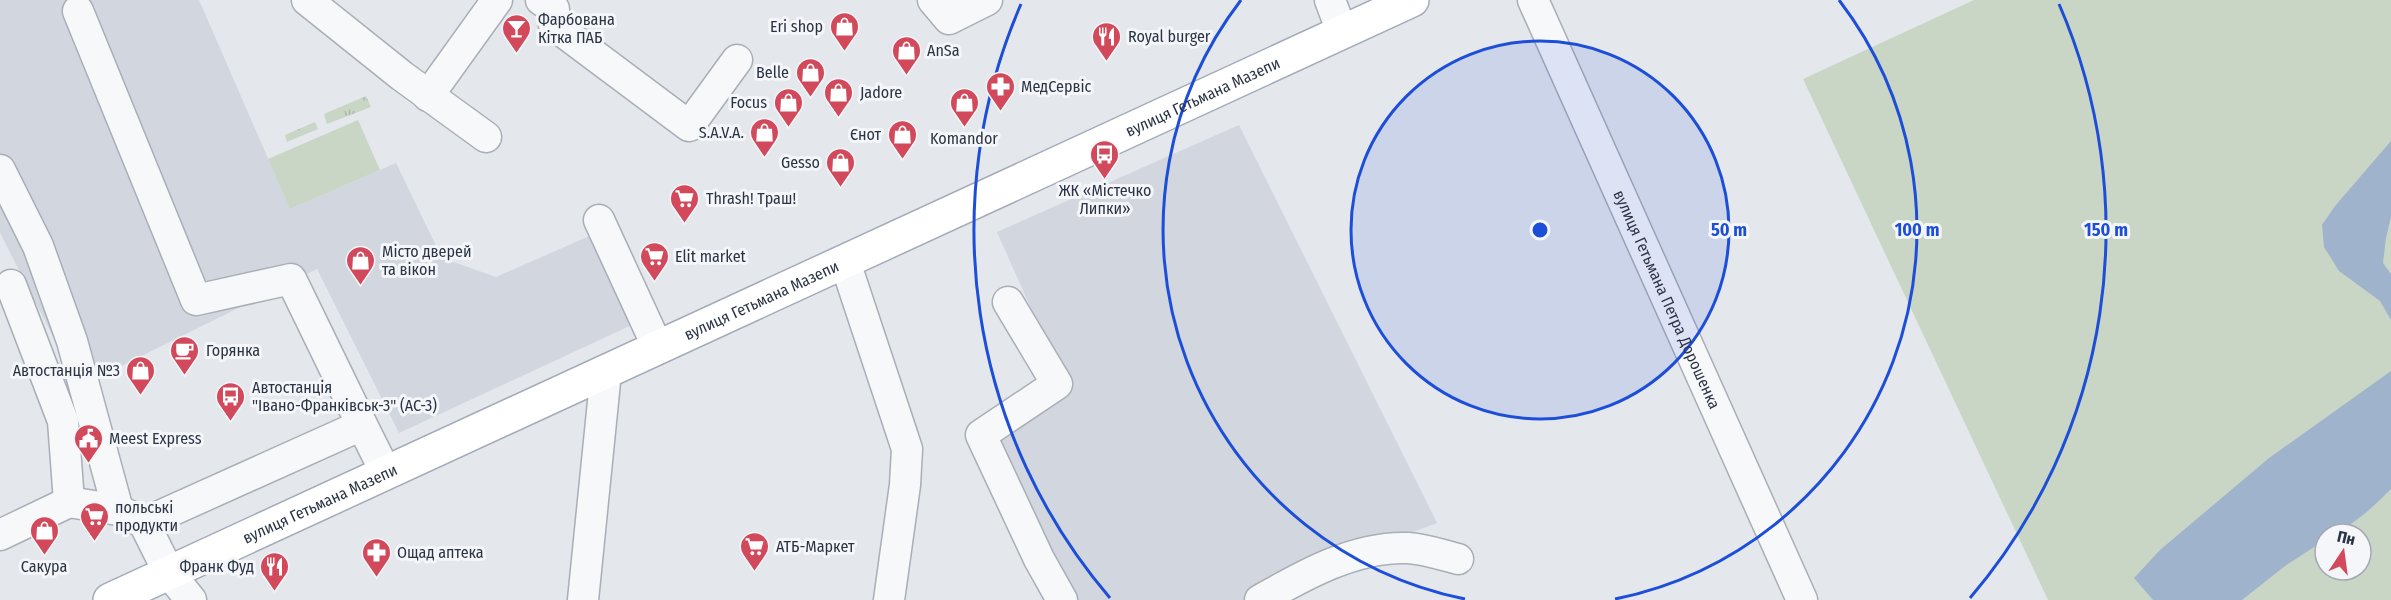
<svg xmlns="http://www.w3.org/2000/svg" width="2391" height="600" font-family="'Fira Sans Condensed',sans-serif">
  <defs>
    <pattern id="grass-tufts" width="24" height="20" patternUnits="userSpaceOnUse" patternTransform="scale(1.5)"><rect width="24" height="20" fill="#c9d6c5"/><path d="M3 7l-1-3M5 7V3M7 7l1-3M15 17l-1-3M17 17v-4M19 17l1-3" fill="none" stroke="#adb8ab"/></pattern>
  </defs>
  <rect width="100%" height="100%" fill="#e4e7ec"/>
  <!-- built -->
  <g fill="#d2d6de">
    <path d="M 0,0 L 199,0 L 290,209 L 396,163 L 442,258 L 496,277 L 594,234 L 636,323 L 399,433 L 317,269 L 79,387 L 0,233 Z"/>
    <path d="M 1239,125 L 1437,523 L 1270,586 L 1246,600 L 1075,600 L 985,420 L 1061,376 L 997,232 Z"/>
  </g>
  <!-- grass -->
  <g fill="url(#grass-tufts)">
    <path d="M 366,96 L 371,107 L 327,124 L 324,114 Z"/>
    <path d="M 315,122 L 318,129 L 287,142 L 285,135 Z"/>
  </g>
  <!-- park -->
  <g fill="#c9d6c5" fill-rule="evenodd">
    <path d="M 1974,0 L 2391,0 L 2391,600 L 2048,600 L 1803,79 ZM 2325,534 L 2361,534 L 2361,570 L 2325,570 Z"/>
    <path d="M 358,120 L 380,170 L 290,209 L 268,159 Z"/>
  </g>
  <!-- water -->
  <g fill="#9fb4cc">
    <path d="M 2391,141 L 2391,217 L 2386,238 L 2383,263 L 2391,274 L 2391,320 L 2380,301 L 2339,271 L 2324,247 L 2322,225 L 2335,206 Z"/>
    <path d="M 2391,371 L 2391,489 C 2376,504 2346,534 2325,534 L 2325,540 L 2285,566 L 2242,600 L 2153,600 L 2134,578 L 2160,550 L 2269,458 Z"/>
  </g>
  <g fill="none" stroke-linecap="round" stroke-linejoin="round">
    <defs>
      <g id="minor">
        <path d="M 307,0 L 402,76 L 486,137"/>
        <path d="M 541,0 L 554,9 L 554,25 L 689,126 L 737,60"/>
        <path d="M 933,0 L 949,19 L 987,0"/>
        <path d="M 1330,0 L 1342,32"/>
        <path id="s1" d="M 1533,0 L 1802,600"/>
        <path d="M 78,11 L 196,300 L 291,279 L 362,425"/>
        <path d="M 428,96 L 497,0"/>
        <path d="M 0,170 L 38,246 L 72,341 L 118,510"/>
        <path d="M 599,220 L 658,348"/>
        <path d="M 845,262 L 907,449 L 905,485 L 889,600"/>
        <path d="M 11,285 L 63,421 L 69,502"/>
        <path d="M 1008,302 L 1057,384 L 981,435 L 1039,559 L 1062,600"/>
        <path d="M 144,523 L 362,425 L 386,473"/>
        <path d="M 0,535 L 69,502 L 118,510 L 144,523 L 169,573 L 191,600"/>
        <path d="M 583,600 L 606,372"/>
        <path d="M 1260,600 C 1304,575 1355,546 1408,548 C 1425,549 1442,555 1458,559"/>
      </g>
      <g id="major">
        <path id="s2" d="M 110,600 L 1412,0"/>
      </g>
    </defs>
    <!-- minor casing -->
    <use href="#minor" stroke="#a9aeb7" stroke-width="33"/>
    <!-- major casing -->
    <use href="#major" stroke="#a3abb8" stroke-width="36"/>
    <!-- minor -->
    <use href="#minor" stroke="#f7f8fa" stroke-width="30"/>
    <!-- major -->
    <use href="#major" stroke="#fff" stroke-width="33"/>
  </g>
  <!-- distance rings -->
  <circle cx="1540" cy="230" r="189" fill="#1d4ed8" fill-opacity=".12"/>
  <g fill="none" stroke="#1d4ed8" stroke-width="3">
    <circle cx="1540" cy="230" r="189"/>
    <path d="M1465 599A377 377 0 0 1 1241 0M1839 0A377 377 0 0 1 1615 599"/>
    <path d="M1110 598A566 566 0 0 1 1021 4M2059 4A566 566 0 0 1 1970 598"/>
  </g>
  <!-- icons -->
  <defs>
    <symbol id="shop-pin" viewBox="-11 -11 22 30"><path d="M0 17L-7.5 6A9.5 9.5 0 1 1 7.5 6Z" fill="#d1495b" stroke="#f4f6f9"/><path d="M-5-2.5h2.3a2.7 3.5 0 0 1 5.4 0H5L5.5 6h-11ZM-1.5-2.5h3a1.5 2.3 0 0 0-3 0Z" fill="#fff"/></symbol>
    <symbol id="bar-pin" viewBox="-11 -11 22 30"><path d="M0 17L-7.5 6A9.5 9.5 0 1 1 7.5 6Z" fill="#d1495b" stroke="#f4f6f9"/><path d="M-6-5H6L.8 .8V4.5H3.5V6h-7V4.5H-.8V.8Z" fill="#fff"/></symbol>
    <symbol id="restaurant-pin" viewBox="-11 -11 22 30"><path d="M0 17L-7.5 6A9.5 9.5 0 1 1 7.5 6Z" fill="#d1495b" stroke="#f4f6f9"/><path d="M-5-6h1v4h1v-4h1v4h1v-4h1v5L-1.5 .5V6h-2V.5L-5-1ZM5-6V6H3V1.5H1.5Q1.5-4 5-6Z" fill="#fff"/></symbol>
    <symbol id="pharmacy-pin" viewBox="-11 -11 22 30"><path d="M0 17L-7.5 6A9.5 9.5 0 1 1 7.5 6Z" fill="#d1495b" stroke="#f4f6f9"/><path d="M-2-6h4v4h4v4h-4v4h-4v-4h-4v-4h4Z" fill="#fff"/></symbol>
    <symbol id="bus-pin" viewBox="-11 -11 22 30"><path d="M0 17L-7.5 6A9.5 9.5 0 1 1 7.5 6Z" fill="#d1495b" stroke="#f4f6f9"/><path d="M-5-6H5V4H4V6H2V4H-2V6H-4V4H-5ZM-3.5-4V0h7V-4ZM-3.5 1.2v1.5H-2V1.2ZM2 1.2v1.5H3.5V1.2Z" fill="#fff"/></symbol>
    <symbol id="supermarket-pin" viewBox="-11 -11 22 30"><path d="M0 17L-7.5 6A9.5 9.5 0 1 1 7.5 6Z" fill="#d1495b" stroke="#f4f6f9"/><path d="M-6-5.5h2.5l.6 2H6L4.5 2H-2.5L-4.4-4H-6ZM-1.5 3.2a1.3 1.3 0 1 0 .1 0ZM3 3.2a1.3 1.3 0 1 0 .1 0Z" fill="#fff"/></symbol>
    <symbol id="cafe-pin" viewBox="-11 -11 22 30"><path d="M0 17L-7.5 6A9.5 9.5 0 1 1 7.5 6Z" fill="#d1495b" stroke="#f4f6f9"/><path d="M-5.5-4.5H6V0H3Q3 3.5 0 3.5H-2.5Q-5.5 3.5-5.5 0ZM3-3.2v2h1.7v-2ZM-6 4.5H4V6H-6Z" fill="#fff"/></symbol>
    <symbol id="civic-pin" viewBox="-11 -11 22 30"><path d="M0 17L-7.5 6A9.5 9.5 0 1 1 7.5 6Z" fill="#d1495b" stroke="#f4f6f9"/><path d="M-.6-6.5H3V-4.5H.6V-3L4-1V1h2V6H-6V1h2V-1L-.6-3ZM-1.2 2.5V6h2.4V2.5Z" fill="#fff"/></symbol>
  </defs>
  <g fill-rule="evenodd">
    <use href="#shop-pin" x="828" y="10" width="33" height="45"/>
    <use href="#bar-pin" x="500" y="12" width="33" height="45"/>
    <use href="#restaurant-pin" x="1090" y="20" width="33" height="45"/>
    <use href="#shop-pin" x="890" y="34" width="33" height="45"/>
    <use href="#shop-pin" x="794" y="56" width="33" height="45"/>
    <use href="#pharmacy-pin" x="984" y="70" width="33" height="45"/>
    <use href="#shop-pin" x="822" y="76" width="33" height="45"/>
    <use href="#shop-pin" x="772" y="86" width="33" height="45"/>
    <use href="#shop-pin" x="948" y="86" width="33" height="45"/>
    <use href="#shop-pin" x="748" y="116" width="33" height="45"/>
    <use href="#shop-pin" x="886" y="118" width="33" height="45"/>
    <use href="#bus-pin" x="1088" y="138" width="33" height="45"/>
    <use href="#shop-pin" x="824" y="146" width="33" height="45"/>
    <use href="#supermarket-pin" x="668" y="182" width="33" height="45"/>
    <use href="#supermarket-pin" x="638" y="240" width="33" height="45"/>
    <use href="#shop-pin" x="344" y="244" width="33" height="45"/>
    <use href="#cafe-pin" x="168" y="334" width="33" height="45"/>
    <use href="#shop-pin" x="124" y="354" width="33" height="45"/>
    <use href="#bus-pin" x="214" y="380" width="33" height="45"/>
    <use href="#civic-pin" x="72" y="422" width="33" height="45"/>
    <use href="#supermarket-pin" x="78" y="500" width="33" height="45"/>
    <use href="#shop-pin" x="28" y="514" width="33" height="45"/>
    <use href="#supermarket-pin" x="738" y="530" width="33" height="45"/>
    <use href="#pharmacy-pin" x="360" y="536" width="33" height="45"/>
    <use href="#restaurant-pin" x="258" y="550" width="33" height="45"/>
  </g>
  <g text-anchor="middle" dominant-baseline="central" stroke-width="6" stroke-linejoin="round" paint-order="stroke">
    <!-- poi labels -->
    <g font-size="16" fill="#2b3445" stroke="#f4f6f9" text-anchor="start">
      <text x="538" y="19">Фарбована<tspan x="538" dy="18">Кітка ПАБ</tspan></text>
      <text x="823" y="26" text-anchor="end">Eri shop</text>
      <text x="1128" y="36">Royal burger</text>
      <text x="927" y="50">AnSa</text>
      <text x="789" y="72" text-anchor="end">Belle</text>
      <text x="1021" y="86">МедСервіс</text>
      <text x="860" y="92">Jadore</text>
      <text x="767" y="102" text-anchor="end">Focus</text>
      <text x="744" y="132" text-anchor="end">S.A.V.A.</text>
      <text x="881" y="134" text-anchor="end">Єнот</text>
      <text x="964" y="138" text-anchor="middle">Komandor</text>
      <text x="820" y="162" text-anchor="end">Gesso</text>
      <text x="1105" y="190" text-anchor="middle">ЖК «Містечко<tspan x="1105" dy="18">Липки»</tspan></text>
      <text x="706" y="198">Thrash! Траш!</text>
      <text x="382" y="251">Місто дверей<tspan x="382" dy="18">та вікон</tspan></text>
      <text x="675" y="256">Elit market</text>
      <text x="206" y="350">Горянка</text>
      <text x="120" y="370" text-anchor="end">Автостанція №3</text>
      <text x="252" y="387">Автостанція<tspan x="252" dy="18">"Івано-Франківськ-3" (АС-3)</tspan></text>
      <text x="109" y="438">Meest Express</text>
      <text x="115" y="507">польські<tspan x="115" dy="18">продукти</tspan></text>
      <text x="776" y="546">АТБ-Маркет</text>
      <text x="397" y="552">Ощад аптека</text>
      <text x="44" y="566" text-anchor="middle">Сакура</text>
      <text x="254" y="566" text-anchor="end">Франк Фуд</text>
    </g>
    <!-- street labels -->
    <g font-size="16" fill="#2b3445" stroke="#f4f6f9">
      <text stroke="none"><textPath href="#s2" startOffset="1203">вулиця Гетьмана Мазепи</textPath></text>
      <text stroke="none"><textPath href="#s2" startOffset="717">вулиця Гетьмана Мазепи</textPath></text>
      <text stroke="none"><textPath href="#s1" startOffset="328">вулиця Гетьмана Петра Дорошенка</textPath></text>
      <text stroke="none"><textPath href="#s2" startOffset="231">вулиця Гетьмана Мазепи</textPath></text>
    </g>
  </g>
  <circle cx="1540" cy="230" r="9" fill="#1d4ed8" stroke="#f4f6f9" stroke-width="3"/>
  <g font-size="18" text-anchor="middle" font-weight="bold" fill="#1d4ed8" stroke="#f4f6f9" stroke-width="6" stroke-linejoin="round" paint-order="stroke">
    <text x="1729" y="236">50 m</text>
    <text x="1917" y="236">100 m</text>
    <text x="2106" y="236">150 m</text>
  </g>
  <!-- north arrow -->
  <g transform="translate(2343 552) rotate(13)"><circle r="28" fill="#f4f6f9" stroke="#a4a8b1" stroke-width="1.5"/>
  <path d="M0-4.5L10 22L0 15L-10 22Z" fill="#d1495b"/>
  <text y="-9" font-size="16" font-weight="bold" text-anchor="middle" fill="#2b3445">Пн</text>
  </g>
</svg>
